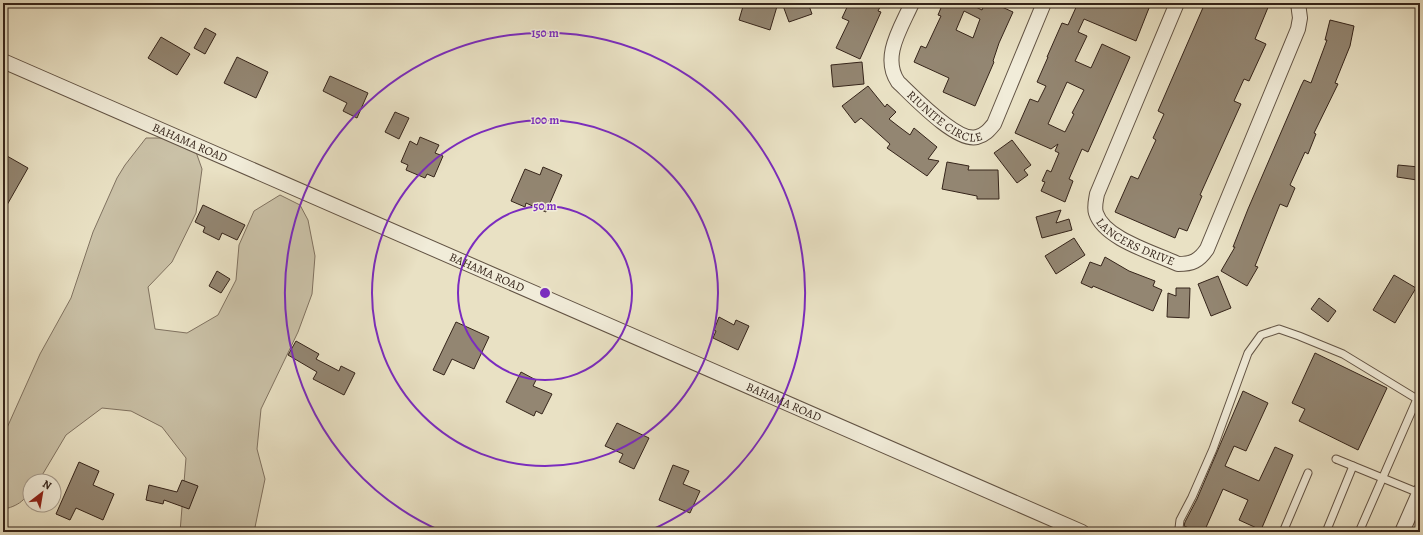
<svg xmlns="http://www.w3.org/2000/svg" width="1423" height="535" font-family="Alegreya,serif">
  <rect width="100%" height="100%" fill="#e9e1c4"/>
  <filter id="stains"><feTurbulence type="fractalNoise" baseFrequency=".005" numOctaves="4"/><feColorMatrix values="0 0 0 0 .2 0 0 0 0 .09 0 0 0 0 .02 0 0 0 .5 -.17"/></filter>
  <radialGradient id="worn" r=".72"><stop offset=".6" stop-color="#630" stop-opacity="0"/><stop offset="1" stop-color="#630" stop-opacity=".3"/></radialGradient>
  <!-- green -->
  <path fill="#cac1a7" stroke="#807260" d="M 146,138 L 163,138 L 196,152 L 202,169 L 196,213 L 172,262 L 148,287 L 155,329 L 187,333 L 218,315 L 236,280 L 239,245 L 254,211 L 280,195 L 300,205 L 308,220 L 315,256 L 312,294 L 298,332 L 261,409 L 257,449 L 265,479 L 254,532 L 180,532 L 186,458 L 162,427 L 131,411 L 102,408 L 66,435 L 41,477 L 38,481 L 30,481 C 30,498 20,505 5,509 L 3,505 L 3,446 L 6,430 L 40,354 L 71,298 L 93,232 L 117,178 L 125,165 Z"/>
  <!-- building -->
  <g fill="#938672" stroke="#35241a" fill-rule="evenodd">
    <path d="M 744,3 L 778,3 L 770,30 L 739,20 Z"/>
    <path d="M 782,3 L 808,3 L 812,14 L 789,22 Z"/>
    <path d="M 849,3 L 882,3 L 878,11 L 881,12 L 860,59 L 836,48 L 849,21 L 842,18 Z"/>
    <path d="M 943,3 L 968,3 L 982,10 L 985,3 L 993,3 L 1013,12 L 999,43 L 993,61 L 994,62 L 975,106 L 943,92 L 949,78 L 914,62 L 921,46 L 926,48 L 941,16 L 938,15 ZM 964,11 L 980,19 L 973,38 L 956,30 Z"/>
    <path d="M 1078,3 L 1151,3 L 1136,41 L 1084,19 L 1078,32 L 1087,36 L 1075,61 L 1091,68 L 1102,44 L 1130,57 L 1088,152 L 1082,149 L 1069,179 L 1073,181 L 1065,202 L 1041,191 L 1045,182 L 1042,181 L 1047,170 L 1051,172 L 1059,153 L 1055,151 L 1058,144 L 1051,149 L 1015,133 L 1030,99 L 1038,102 L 1046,86 L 1037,82 L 1048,57 L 1047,57 L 1062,23 L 1068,25 ZM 1067,82 L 1084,90 L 1072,113 L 1074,114 L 1065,132 L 1048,124 Z"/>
    <path d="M 1205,3 L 1263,3 L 1269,5 L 1255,39 L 1266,44 L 1249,81 L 1244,79 L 1234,101 L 1241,104 L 1200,195 L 1202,196 L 1187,231 L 1179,228 L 1175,238 L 1115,212 L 1131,176 L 1138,179 L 1156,140 L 1153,138 L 1164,114 L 1158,111 Z"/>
    <path d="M 1330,20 L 1354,26 L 1350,46 L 1335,83 L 1338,84 L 1314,133 L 1316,134 L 1308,154 L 1305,152 L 1290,185 L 1295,188 L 1287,207 L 1280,204 L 1255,266 L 1258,267 L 1247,286 L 1221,271 L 1235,247 L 1233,247 L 1248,209 L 1301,86 L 1304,80 L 1311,83 L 1327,40 L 1325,40 Z"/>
    <path d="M 205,28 L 216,34 L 205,54 L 194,48 Z"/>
    <path d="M 161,37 L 190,54 L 177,75 L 148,58 Z"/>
    <path d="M 237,57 L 268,72 L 256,98 L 224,83 Z"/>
    <path d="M 862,62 L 864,84 L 833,87 L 831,65 Z"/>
    <path d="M 330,76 L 368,93 L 357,118 L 343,111 L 347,103 L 323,91 Z"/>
    <path d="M 868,86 L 885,107 L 887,104 L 896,112 L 889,119 L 898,126 L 910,135 L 914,128 L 937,147 L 928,159 L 939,161 L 927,176 L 887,148 L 890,144 L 861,118 L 855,123 L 842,106 Z"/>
    <path d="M 395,112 L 409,118 L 399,139 L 385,132 Z"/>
    <path d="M 420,137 L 439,145 L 435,153 L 443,156 L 434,177 L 427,174 L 425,178 L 406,170 L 408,165 L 401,162 L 410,141 L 417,145 Z"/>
    <path d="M 1012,140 L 1031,165 L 1024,170 L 1028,175 L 1017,183 L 994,153 Z"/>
    <path d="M 7,156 L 28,168 L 3,212 L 3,163 Z"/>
    <path d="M 947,162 L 969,166 L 968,170 L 998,170 L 999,199 L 977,199 L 977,196 L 942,189 Z"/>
    <path d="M 1398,165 L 1419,167 L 1417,180 L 1397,177 Z"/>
    <path d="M 543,167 L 562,175 L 546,212 L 526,203 L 525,207 L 511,201 L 525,169 L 540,175 Z"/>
    <path d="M 203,205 L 245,225 L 237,240 L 222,233 L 219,240 L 203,232 L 205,227 L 195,222 Z"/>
    <path d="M 1061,210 L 1056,223 L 1069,219 L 1072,230 L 1042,238 L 1036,217 Z"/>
    <path d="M 1074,238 L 1085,255 L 1056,274 L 1045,256 Z"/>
    <path d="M 1105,257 L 1129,271 L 1155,281 L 1153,286 L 1162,290 L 1153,311 L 1093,286 L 1092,288 L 1081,283 L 1090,262 L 1101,266 Z"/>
    <path d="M 217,271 L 230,279 L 221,293 L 209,286 Z"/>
    <path d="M 1394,275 L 1416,288 L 1395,323 L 1373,310 Z"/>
    <path d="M 1218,276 L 1231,308 L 1211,316 L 1198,284 Z"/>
    <path d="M 1176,288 L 1190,288 L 1189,318 L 1167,317 L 1168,293 L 1176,296 Z"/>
    <path d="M 1319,298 L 1336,311 L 1328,322 L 1311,309 Z"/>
    <path d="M 719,317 L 734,325 L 736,320 L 749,326 L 738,350 L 713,338 L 716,331 L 714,330 Z"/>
    <path d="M 456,322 L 489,337 L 474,369 L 452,359 L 444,375 L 433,370 Z"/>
    <path d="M 296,341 L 319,354 L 316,359 L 339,371 L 341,366 L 355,373 L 344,395 L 313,379 L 317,372 L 288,355 Z"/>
    <path d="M 1315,353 L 1387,388 L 1358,450 L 1299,421 L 1305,409 L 1292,403 Z"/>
    <path d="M 521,372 L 536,380 L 533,386 L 552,394 L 542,414 L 536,411 L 534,416 L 506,402 Z"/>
    <path d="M 1243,391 L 1268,403 L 1246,451 L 1234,446 L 1225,466 L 1259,481 L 1275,447 L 1293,455 L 1261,530 L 1239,520 L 1248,500 L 1223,489 L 1204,532 L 1199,532 L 1184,526 L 1185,522 L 1197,499 Z"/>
    <path d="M 617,423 L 649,438 L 634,469 L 619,462 L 623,454 L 605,446 Z"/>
    <path d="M 79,462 L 99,471 L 93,485 L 114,494 L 103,520 L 76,508 L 70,520 L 56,514 Z"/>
    <path d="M 673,465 L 689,471 L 683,484 L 700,491 L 690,513 L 659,500 Z"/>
    <path d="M 182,480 L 198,486 L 189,509 L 164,500 L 163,504 L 146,500 L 149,485 L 177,492 Z"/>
  </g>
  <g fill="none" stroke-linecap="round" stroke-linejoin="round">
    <defs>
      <g id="service">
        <path d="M 1336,459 L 1419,493"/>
        <path d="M 1181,532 L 1179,528 L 1180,520 L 1192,497 L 1213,449 L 1248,353 L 1261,335 L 1279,329 L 1299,336 L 1343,354 L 1417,399"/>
        <path d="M 1283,532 L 1308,473"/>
        <path d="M 1326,532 L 1353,466"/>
        <path d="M 1359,532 L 1417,399 L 1420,400"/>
      </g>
      <g id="minor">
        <path id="s1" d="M 912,3 C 901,28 881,57 898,82 C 913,96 957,143 977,137 C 985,135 989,130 994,124 L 1044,3"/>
        <path id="s2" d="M 1177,3 L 1097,194 C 1096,200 1094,207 1096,213 C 1104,239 1155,253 1178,264 C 1192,264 1199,261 1207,249 L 1298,29 L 1300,18 L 1298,3"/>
        <path id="s3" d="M 3,61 L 1082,532"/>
        <path d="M 1402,532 L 1420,491"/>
      </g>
    </defs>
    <!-- service casing -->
    <use href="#service" stroke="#625344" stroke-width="9"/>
    <!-- minor casing -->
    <use href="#minor" stroke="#625344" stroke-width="16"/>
    <!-- service -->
    <use href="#service" stroke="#f1ecd9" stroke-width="7"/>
    <!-- minor -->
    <use href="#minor" stroke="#f1ecd9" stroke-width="14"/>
  </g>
  <!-- distance rings -->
  <g fill="none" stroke="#7b2cbf" stroke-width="2">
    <circle cx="545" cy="293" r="87"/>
    <circle cx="545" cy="293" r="173"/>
    <path d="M441 531A260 260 0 1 1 649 531"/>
  </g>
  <g text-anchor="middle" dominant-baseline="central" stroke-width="3" stroke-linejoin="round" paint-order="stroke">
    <!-- street labels -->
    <g font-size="12" fill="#35241a" stroke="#f1ecd9">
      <text stroke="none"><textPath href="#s1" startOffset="144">RIUNITE CIRCLE</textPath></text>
      <text stroke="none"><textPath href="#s3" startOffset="204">BAHAMA ROAD</textPath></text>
      <text stroke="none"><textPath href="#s2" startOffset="277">LANCERS DRIVE</textPath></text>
      <text stroke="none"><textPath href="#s3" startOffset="528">BAHAMA ROAD</textPath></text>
      <text stroke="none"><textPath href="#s3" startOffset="852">BAHAMA ROAD</textPath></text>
    </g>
  </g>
  <circle cx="545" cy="293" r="6" fill="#7b2cbf" stroke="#f1ecd9" stroke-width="2"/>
  <g font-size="12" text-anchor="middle" font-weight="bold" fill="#7b2cbf" stroke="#f1ecd9" stroke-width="3" stroke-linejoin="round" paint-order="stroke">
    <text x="545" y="37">150 m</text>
    <text x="545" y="124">100 m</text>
    <text x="545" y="210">50 m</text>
  </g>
  <!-- margin -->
  <rect width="1423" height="535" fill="none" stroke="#e9e1c4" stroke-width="16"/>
  <rect x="4" y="4" width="1415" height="527" fill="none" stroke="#35241a" stroke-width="2"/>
  <rect x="8" y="8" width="1407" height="519" fill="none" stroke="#35241a"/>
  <!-- north arrow -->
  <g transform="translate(42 493) rotate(31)"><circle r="19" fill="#f1ecd9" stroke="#a69c8d"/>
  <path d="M0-3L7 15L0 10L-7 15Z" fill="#8f2418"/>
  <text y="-6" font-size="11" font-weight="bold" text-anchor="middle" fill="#35241a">N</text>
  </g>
  <rect width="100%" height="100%" filter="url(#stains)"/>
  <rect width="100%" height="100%" fill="url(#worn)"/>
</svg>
